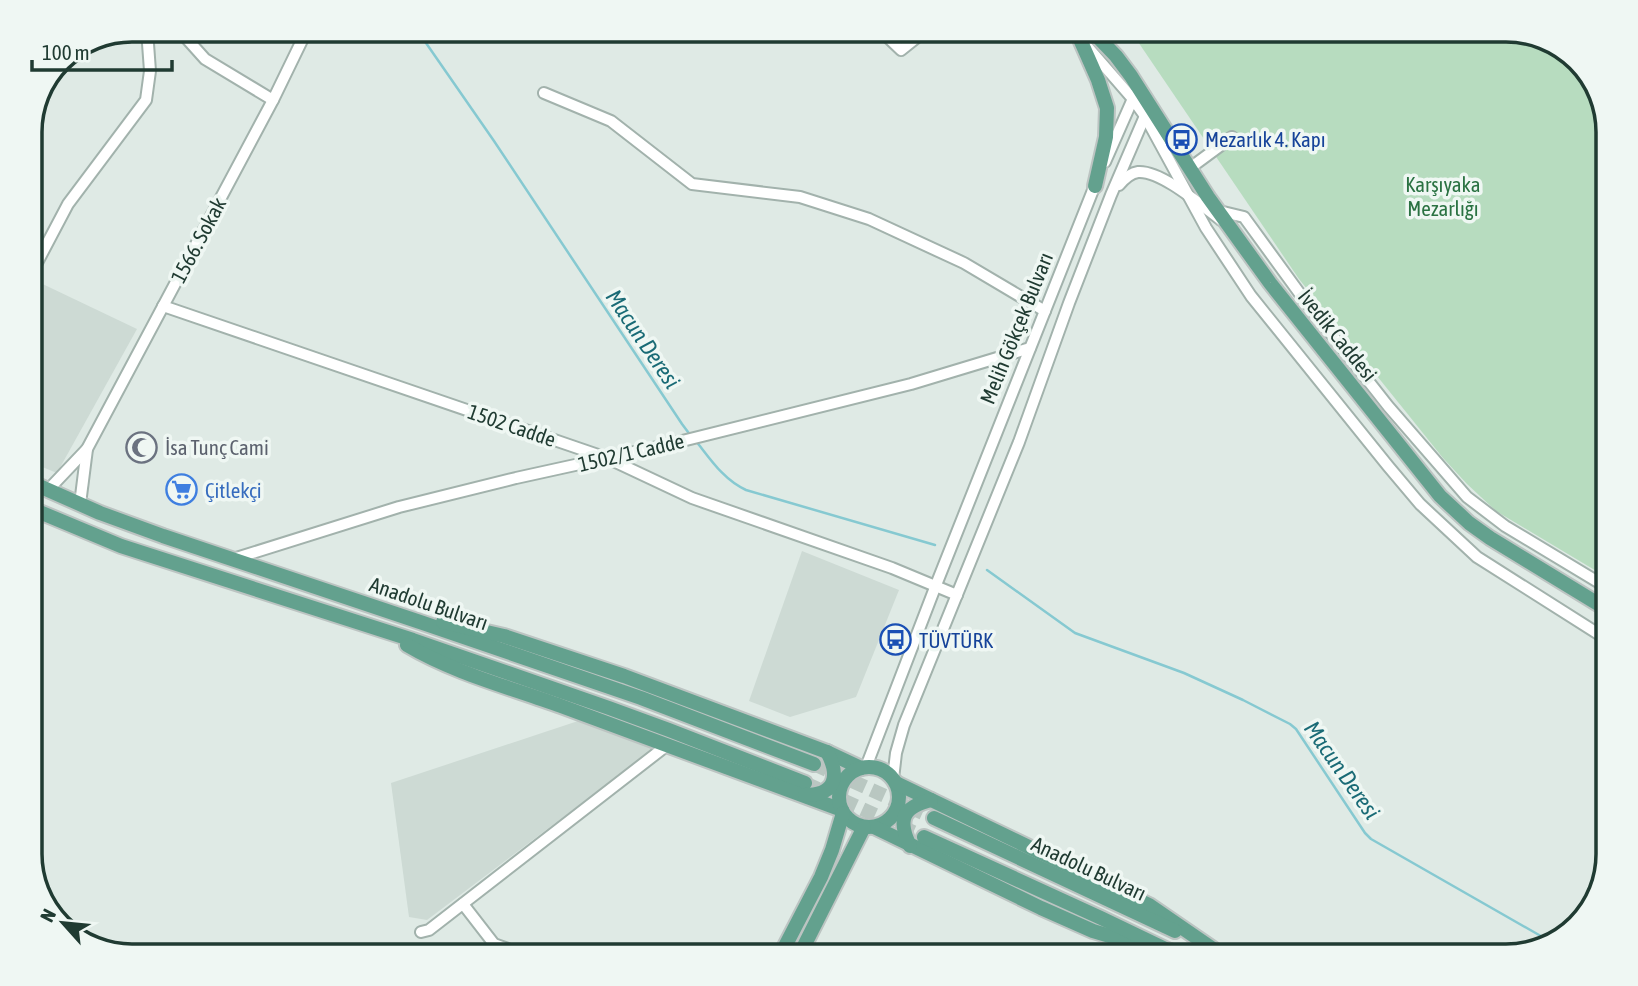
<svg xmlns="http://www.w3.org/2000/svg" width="1638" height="986" viewBox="0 0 1638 986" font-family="'Asap Condensed',sans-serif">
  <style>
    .built { fill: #cddad4 }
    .green { fill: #b7dcbf }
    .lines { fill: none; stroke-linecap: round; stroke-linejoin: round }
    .stream { stroke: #86c9d1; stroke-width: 2.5 }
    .major-tunnel { stroke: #b9c7c1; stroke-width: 14; stroke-dasharray: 14 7; stroke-linecap: butt }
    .minor-casing { stroke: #a2b2ac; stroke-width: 14 }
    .major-casing { stroke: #bcc4c2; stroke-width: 18 }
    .minor { stroke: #fff; stroke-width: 10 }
    .major { stroke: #63a18e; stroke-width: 14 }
    .labels { text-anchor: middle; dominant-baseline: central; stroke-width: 7; stroke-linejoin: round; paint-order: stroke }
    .transit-label { font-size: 21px; fill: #164399; stroke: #eff7f3; text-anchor: start }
    .park-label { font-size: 21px; fill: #2a7242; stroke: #eff7f3 }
    .street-label { font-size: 21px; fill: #203b32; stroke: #eff7f3 }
    .worship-label { font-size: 21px; fill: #5b616d; stroke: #eff7f3; text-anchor: start }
    .shop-label { font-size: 21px; fill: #366cbe; stroke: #eff7f3; text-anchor: start }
    .water-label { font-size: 23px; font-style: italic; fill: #1a6b76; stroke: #eff7f3 }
    .rim { fill: none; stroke: #203b32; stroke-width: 3.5 }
  </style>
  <rect width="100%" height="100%" fill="#dfeae5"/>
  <g class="built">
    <polygon points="30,278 137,329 57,473 30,462"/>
    <polygon points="802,551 899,590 856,697 790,717 749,701"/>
    <polygon points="581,720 656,747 427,920 409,917 391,783"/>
  </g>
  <polygon class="green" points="1130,30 1506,30 1557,44 1594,81 1608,126 1608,578 1496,511 1467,484 1443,458 1299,279"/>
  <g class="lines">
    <g class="stream">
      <polyline points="417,30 494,141 682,424 691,436"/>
      <path d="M696 441C711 460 724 480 746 490L935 545"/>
      <polyline points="987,570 1075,633 1184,673 1243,700 1290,724 1296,729 1365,833 1371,839 1553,943"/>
    </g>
    <g class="major-tunnel">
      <polyline points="814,764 934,818"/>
      <polyline points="805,783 924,837"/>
    </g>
    <defs>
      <g id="minor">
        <polyline points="179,30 205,59 273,100"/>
        <polyline points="880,30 901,50 926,30"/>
        <polyline points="1086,45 1132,98 1145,116 1206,228 1251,296 1388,466 1420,504 1477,557 1608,640"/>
        <polyline points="544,93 611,121 692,184 800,197 869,219 964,263 1045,311"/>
        <polyline points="1105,162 1135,94"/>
        <polyline points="1190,168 1232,137"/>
        <path d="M1119 185C1124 179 1130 173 1138 172 1161 170 1202 206 1221 220"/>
        <polyline points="1219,211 1244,217 1303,298 1388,406 1467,497 1505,526 1608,588"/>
        <polyline points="30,276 68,204 146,100 150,71 147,30"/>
        <polyline points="163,306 607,458 692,498 892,568 957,595"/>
        <polyline points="48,490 87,449 273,100 307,30"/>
        <polyline points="80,504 87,449"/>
        <polyline points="233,559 399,507 516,478 666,445 911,384 1030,348"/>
        <polyline points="866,767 936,585 1097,180"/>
        <polyline points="893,779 896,753 904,725 1019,442 1069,303 1111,195 1145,116 1149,114"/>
        <polyline points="463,904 494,944 527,956"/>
        <polyline points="421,932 429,930 666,746"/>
      </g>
      <g id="major">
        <polyline points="1072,30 1079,37 1098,80 1107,108 1106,137 1095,186"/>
        <polyline points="1091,30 1116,56 1131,76 1208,197 1270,283 1440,496 1469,523 1490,538 1608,610"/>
        <polyline points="30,482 100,513 163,536 423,623 641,698 814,764"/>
        <polyline points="30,508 121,546 413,640 609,708 669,730 805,783"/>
        <polyline points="443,622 504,636 624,676 827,752 861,768"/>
        <path d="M407 645C454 673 509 687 561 706 654 741 748 775 842 810"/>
        <circle cx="869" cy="797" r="30"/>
        <polyline points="896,783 1149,905 1213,949"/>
        <path d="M805 795C836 795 840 776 827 752"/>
        <polyline points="934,818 1175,931"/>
        <polyline points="874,827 1041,908 1093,931 1163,952 1170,951"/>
        <polyline points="924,837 1101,918 1180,956"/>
        <path d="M910 846C897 819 903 807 931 800"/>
        <polyline points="780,956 821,877 832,850 843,813"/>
        <polyline points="799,956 864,827"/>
      </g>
    </defs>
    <use href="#minor" class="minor-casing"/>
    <use href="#major" class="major-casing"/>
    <use href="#minor" class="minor"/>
    <use href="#major" class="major"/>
  </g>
  <defs>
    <symbol id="bus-ring" viewBox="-11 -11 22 22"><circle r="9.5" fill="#eff7f3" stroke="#1a4fb4" stroke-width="1.5"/><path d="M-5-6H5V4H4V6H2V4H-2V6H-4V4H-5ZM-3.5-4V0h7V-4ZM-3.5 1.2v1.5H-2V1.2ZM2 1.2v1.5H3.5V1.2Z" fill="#1a4fb4"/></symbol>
    <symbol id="mosque-ring" viewBox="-11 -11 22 22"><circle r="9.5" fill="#eff7f3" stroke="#6b7280" stroke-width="1.5"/><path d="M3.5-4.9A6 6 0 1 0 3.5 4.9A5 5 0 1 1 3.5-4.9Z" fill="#6b7280"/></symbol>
    <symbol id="supermarket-ring" viewBox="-11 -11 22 22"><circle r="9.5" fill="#eff7f3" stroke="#3f7fe0" stroke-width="1.5"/><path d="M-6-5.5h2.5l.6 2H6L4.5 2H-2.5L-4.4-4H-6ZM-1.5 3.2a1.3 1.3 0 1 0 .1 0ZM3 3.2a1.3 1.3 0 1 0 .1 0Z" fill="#3f7fe0"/></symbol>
  </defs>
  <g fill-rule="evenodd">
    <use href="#bus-ring" x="1164" y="122" width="35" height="35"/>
    <use href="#mosque-ring" x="124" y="430" width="35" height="35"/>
    <use href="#supermarket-ring" x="164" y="472" width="35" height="35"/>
    <use href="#bus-ring" x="878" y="622" width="35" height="35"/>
  </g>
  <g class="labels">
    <g class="transit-label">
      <text x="1205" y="139">Mezarlık 4. Kapı</text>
      <text x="919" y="640">TÜVTÜRK</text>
    </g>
    <g class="park-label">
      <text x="1443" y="184">Karşıyaka<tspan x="1443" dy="24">Mezarlığı</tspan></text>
    </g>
    <g class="street-label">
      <text transform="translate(198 240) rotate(-62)">1566. Sokak</text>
      <text transform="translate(1016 328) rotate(-68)">Melih Gökçek Bulvarı</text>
      <text transform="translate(1338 335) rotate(51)">İvedik Caddesi</text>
      <text transform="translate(512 425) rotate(19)">1502 Cadde</text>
      <text transform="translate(631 452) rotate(-13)">1502/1 Cadde</text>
      <text transform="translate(429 603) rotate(19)">Anadolu Bulvarı</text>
      <text transform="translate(1089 868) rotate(25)">Anadolu Bulvarı</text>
    </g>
    <g class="worship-label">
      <text x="165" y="447">İsa Tunç Cami</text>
    </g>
    <g class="shop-label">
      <text x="205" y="490">Çitlekçi</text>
    </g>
    <g class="water-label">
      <text transform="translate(643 339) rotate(56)">Macun Deresi</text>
      <text transform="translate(1342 770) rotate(55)">Macun Deresi</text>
    </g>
  </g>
  <path d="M0 0H1638V986H0ZM132 42H1506A90 90 0 0 1 1596 132V854A90 90 0 0 1 1506 944H132A90 90 0 0 1 42 854V132A90 90 0 0 1 132 42Z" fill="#eff7f3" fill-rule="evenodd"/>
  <path class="rim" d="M132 42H1506A90 90 0 0 1 1596 132V854A90 90 0 0 1 1506 944H132A90 90 0 0 1 42 854V132A90 90 0 0 1 132 42Z"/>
  <g transform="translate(63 923) rotate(297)" stroke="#eff7f3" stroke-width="5" paint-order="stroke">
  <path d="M0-5L12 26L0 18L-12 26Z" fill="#203b32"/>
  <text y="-10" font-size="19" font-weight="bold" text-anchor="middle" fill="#203b32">N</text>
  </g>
  <path d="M32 60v10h140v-10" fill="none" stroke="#203b32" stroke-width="3.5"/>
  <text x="42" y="60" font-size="21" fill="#203b32" stroke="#eff7f3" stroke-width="5" paint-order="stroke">100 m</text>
</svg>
